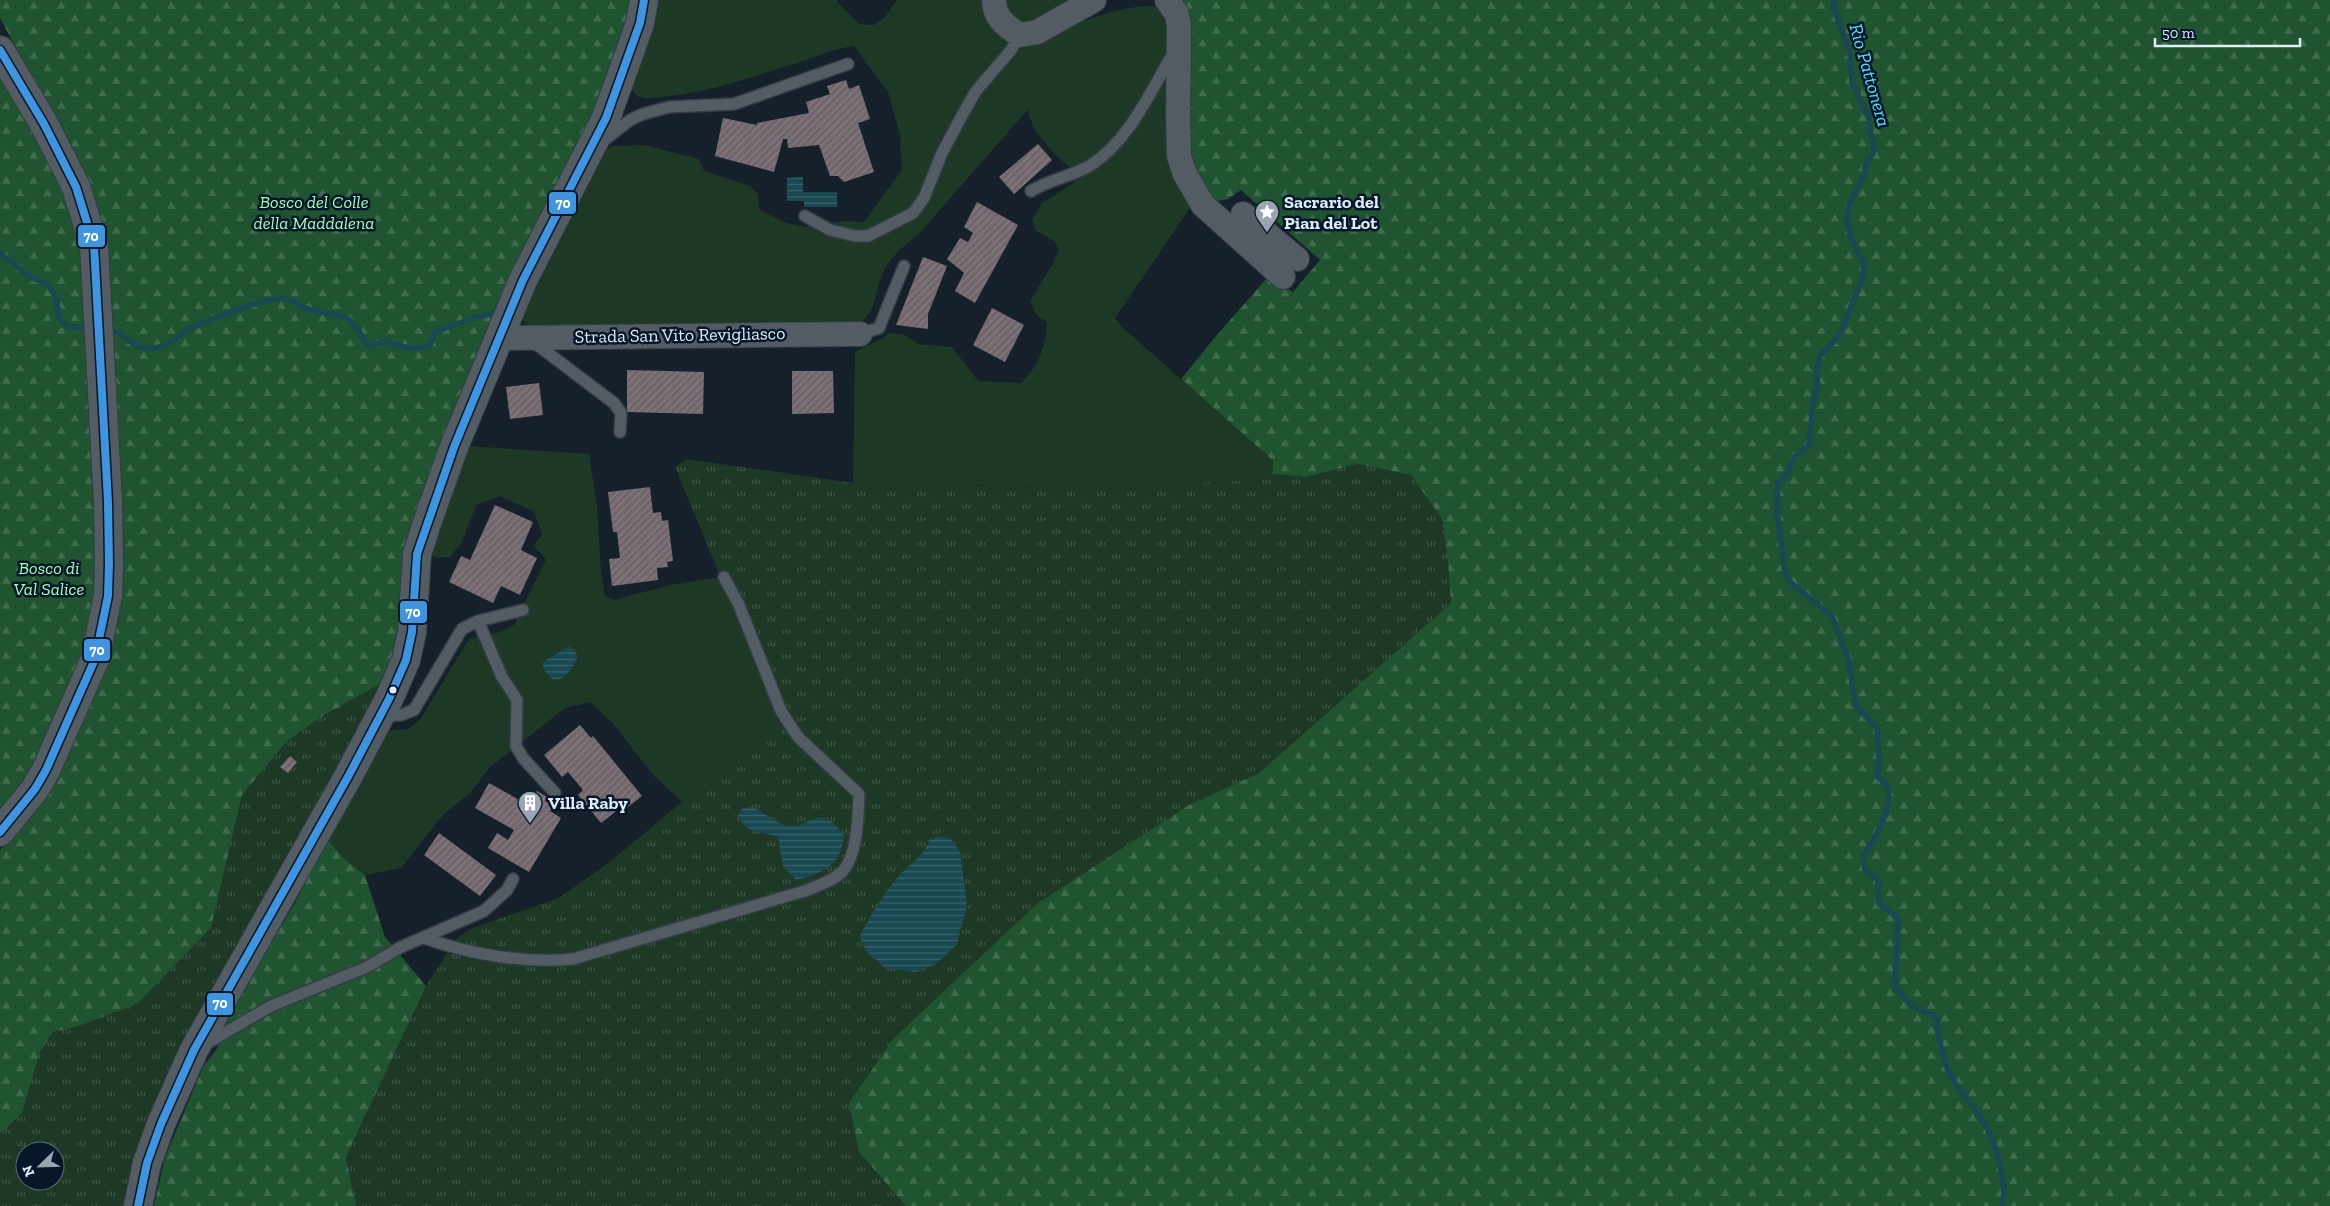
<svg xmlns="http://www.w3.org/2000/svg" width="2330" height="1206" viewBox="0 0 2330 1206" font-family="'Zilla Slab',serif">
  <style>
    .grass { fill: url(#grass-tufts); fill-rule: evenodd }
    .forest { fill: url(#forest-firs) }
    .green { fill: #1d3925 }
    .water { fill: url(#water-rules) }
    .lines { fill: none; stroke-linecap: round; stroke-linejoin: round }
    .stream { stroke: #194853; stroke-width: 5.5 }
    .building { fill: url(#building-hatch) }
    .lane-casing { stroke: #343c45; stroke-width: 14 }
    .street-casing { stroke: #343c45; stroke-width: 26 }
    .secondary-casing { stroke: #343c45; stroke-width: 30 }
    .lane { stroke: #535b63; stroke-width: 11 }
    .street { stroke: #535b63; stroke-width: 24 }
    .secondary { stroke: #535b63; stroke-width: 28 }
    .bus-1-casing { stroke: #051729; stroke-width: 11 }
    .bus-1 { stroke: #4094de; stroke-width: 8 }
    .bus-dot { fill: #e0ecf9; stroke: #051729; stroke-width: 2 }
    .labels { text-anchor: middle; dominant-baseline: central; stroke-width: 5; stroke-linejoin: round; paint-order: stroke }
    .park-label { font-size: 18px; font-style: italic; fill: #a8fab6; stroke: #051729 }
    .poi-label { font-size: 18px; font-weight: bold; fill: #e0ecf9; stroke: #051729; text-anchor: start }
    .street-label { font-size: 18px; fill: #e0ecf9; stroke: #051729 }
    .water-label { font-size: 19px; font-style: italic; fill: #53dcf9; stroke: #051729 }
    .line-badge { stroke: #051729; stroke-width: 2 }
    .badge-label { font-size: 14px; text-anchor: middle; font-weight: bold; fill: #fff }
  </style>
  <defs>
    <pattern id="grass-tufts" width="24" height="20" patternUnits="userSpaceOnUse" patternTransform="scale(1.25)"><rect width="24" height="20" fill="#1d3925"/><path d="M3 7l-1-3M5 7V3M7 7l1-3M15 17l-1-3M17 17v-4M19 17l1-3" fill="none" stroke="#3e5645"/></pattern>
    <pattern id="forest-firs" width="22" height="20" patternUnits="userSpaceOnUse" patternTransform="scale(1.25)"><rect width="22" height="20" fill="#20532f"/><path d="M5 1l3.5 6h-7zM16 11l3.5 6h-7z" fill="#406c4e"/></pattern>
    <pattern id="water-rules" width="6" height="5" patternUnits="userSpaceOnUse" patternTransform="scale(1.25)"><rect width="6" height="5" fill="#194853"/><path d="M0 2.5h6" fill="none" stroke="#3a636c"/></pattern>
    <pattern id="building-hatch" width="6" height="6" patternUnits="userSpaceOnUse" patternTransform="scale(1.25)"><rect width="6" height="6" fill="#71666b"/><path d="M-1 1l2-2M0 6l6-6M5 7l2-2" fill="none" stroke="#857c81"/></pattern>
  </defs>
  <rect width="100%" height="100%" fill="#16202b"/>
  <g class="grass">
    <polygon points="687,459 853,483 1098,488 1267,479 1272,474 1306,477 1357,464 1411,475 1442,519 1448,562 1451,603 1259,773 1189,805 859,1152 906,1206 356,1206 346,1157 426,986 458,937 473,928 559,898 611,861 778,722 773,703 675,467"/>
    <path d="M391 678 131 1206H0V1134L22 1113 40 1052 53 1032 79 1026 137 1004 211 928 242 795 286 742 324 715ZM25 1151H55V1181H25Z"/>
  </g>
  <g class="forest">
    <polygon points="0,0 632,0 615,69 522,264 391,678 324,715 286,742 242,795 211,928 137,1004 79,1026 53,1032 40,1052 22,1113 0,1134 0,850 48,795 104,669 119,619 121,549 105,245 35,83 0,18"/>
    <polygon points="1181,0 2330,0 2330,1206 906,1206 859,1152 849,1103 894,1038 1038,903 1189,805 1259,773 1451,603 1448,562 1442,519 1411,475 1357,464 1306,477 1272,474 1273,461 1181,379 1216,336 1268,277 1293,292 1320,260 1241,190 1228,199 1213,202 1189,156"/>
    <path d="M0 77C37 133 70 193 86 259L100 567 93 634 38 762 22 785 0 810Z"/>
    <polygon points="327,839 345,859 365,875 385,937 426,986 346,1157 356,1206 154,1206 165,1157 204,1065 217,1049 224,1021 296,901"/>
  </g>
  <g class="green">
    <path d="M653 0H836L859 24 874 25 886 16 897 0H985L995 29 1016 53 1023 47C1055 31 1127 0 1160 7 1165 11 1167 18 1169 24L1188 200 1190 208 1115 318 1122 327 1273 461 1272 474 1267 479 1098 488 853 483 855 353C865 343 879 344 889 333L905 335 918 344 952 347 978 381 1021 383C1039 366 1046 346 1047 322L1037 316 1030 301 1051 267 1059 250 1054 241 1035 230 1032 220 1042 203 1074 183 1071 168 1055 155 1036 132 1028 113 1029 108 918 235C905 245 893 254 885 269 873 291 879 312 855 327L530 328 523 321 519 311 596 156 612 146 644 145 699 159 704 171 750 186 758 194 759 209 786 223 806 227 845 221 864 222 902 170 900 135 888 92 854 46C837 48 821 55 803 61 760 74 716 91 670 96 658 98 648 100 636 96L630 84Z"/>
    <path d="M1003 0H1077C1060 10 1032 35 1012 18 1008 14 1006 5 1003 0Z"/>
    <polygon points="466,446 589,454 597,505 601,573 605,596 614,600 670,585 721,577 780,718 778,722 682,802 654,776 612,722 590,702 565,708 489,768 471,792 443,815 401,868 365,875 345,859 327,839 384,731 408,729 420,720 469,639 497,633 514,625 546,559 534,546 542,534 534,512 500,496 476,505 462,542 450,557 437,558 426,552"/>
  </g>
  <g class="water">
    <polygon points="803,177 803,192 837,192 837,207 804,207 804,201 787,201 787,178"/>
    <path d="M568 647 574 649 578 657C573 667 561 688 549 676 545 671 542 668 543 662Z"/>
    <path d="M750 806C761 810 777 824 785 825 810 831 820 798 844 836 841 866 823 873 796 880L783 866 778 837C762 831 745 834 738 815L742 809Z"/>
    <path d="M938 836 950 838 960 851 967 905 957 944 936 964 916 972 885 968 866 951 860 936C870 916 884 893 899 876 910 863 924 857 929 840Z"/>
  </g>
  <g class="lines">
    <g class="stream">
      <polyline points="0,253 30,277 47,284 56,297 59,318 66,326 92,329"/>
      <path d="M107 329C128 331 127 350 154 348 171 346 176 336 190 329 209 320 269 295 288 299 297 301 302 308 311 310 322 313 339 313 348 319 358 326 361 338 369 346L383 342 414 349 430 345 435 332 473 318 497 312"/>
      <polyline points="1812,407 1818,384 1816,376 1820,356 1839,336 1863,278 1864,264 1852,240 1848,226 1847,213 1851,200 1865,173 1865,166 1873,153 1874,144 1869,128 1870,116 1864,108 1852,82 1850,54 1833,5 1835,0"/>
      <path d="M1812 413 1809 445 1794 457 1787 474 1778 483 1777 509 1785 574 1791 583 1832 616 1848 658 1856 706 1877 728 1879 759 1877 776C1879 779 1883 781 1885 783 1898 800 1873 842 1863 856L1865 870 1878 880 1879 904 1895 915 1898 920 1895 988 1913 1006 1936 1017C1939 1037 1941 1055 1949 1073 1958 1091 1973 1104 1983 1121 1994 1139 2009 1185 2002 1206"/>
    </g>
  </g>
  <g class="building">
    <polygon points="846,80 849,89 859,85 870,119 858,123 874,172 844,182 838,176 830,176 819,145 788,148 787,139 783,139 774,172 715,156 723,118 757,125 757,123 809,113 806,102 830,94 827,86"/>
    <polygon points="1038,144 1052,160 1014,194 999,177"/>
    <polygon points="977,202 1018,225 975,303 955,291 964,273 947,259 960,238 968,242 973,233 964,227"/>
    <polygon points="923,257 947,266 928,314 928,329 896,325"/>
    <polygon points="992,308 1024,325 1005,362 973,345"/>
    <polygon points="627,370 704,372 703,414 627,412"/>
    <polygon points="792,371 833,371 834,413 792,414"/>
    <polygon points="539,383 543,415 510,419 506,387"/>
    <polygon points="650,487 653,513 661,512 662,521 668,520 673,561 667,562 668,567 657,568 658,580 612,586 609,559 620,558 617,532 613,532 608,492"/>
    <polygon points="495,505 533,522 521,550 537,558 520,595 501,586 493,603 449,582 461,556 470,560"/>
    <polygon points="580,725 591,738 593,736 642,796 623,811 620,808 601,823 578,795 583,790 568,772 562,777 544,755"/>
    <polygon points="290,756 297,762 288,773 280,767"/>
    <polygon points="489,783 528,805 537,791 556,802 550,811 561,818 529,872 488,848 497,833 508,840 514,830 475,808"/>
    <polygon points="439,833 496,875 480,896 424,855"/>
  </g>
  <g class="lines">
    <defs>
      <g id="lane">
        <polyline points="603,141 630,120 643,114 669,107 734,104 848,64"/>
        <path d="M1031 191C1050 179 1071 177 1091 165 1130 140 1151 90 1175 50"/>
        <polyline points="805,216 830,230 855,236 868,236 913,213 924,198 942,153 965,110 976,91 1011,50 1020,35"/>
        <polyline points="860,334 879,328 904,266"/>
        <polyline points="532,341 614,403 621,413 620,432"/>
        <polyline points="478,621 502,677 517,700 516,746 523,758 555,793"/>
        <polyline points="382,716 401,715 414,710 462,629 478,621 523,610"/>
        <path d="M424 938C469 954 526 964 573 959L808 890C819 885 835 880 843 871 858 853 858 816 859 794L798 737 781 711 739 605 724 577"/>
        <polyline points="204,1045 271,1006 367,967 401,947 484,911 507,890 513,879"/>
      </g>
      <g id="street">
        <path d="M994 0C994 17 1006 27 1020 35L1037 32 1094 0"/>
        <polyline points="1167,0 1177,14 1179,26 1178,118 1179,156 1185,174 1203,205 1283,277"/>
        <polyline points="1243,214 1297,259"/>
        <polyline points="499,338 860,334"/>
      </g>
      <g id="secondary">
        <polyline points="0,50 44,124 76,187 94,245 108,502 109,563 108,596 95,659 46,770 35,789 0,832"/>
        <polyline points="138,1206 147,1163 161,1124 194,1050 349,775 389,699 406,660 412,632 417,554 429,517 454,447 523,280 606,118 631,49 640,23 644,0"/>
      </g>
    </defs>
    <use href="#lane" class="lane-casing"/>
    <use href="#street" class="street-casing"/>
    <use href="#secondary" class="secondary-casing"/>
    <use href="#lane" class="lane"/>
    <use href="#street" class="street"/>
    <use href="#secondary" class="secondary"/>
    <defs>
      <g id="bus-1">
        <polyline points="0,50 44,124 76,187 94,245 108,502 109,563 108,596 95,659 46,770 35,789 0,832"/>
        <polyline points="138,1206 147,1163 161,1124 194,1050 349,775 389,699 406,660 412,632 417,554 454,447 523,280 606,118 640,23 644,0"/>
      </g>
    </defs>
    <use href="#bus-1" class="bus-1-casing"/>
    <use href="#bus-1" class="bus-1"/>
  </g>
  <defs>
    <symbol id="sight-pin" viewBox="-11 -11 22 30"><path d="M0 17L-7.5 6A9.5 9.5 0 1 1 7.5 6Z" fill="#99a5b1" stroke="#051729"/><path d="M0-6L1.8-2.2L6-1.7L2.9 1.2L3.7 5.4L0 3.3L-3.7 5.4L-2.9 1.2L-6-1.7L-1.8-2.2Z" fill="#fff"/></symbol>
    <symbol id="building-pin" viewBox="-11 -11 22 30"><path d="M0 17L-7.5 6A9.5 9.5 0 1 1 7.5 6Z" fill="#99a5b1" stroke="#051729"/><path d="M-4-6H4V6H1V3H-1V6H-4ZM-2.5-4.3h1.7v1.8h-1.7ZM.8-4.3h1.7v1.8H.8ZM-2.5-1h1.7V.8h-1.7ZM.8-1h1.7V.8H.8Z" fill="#fff"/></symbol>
  </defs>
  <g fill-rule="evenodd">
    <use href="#sight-pin" x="1253" y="198" width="28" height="38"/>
    <use href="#building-pin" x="516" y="789" width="28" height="38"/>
  </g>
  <circle class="bus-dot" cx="393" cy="690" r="4.5"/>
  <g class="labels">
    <g class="park-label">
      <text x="314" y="202">Bosco del Colle<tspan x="314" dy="21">della Maddalena</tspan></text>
      <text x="49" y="568">Bosco di<tspan x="49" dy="21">Val Salice</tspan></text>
    </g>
    <g class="poi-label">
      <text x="1284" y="202">Sacrario del<tspan x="1284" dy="21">Pian del Lot</tspan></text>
      <text x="548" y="803">Villa Raby</text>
    </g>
    <g class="street-label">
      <text transform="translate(680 335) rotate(-1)">Strada San Vito Revigliasco</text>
    </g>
    <g class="water-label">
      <text transform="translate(1870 75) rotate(74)">Rio Pattonera</text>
    </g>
  </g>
  <g class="line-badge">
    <rect x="548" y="191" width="29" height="24" rx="5" fill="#4094de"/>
    <rect x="77" y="224" width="29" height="24" rx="5" fill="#4094de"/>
    <rect x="399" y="600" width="29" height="24" rx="5" fill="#4094de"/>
    <rect x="83" y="638" width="28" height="24" rx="5" fill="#4094de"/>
    <rect x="206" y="992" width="28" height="24" rx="5" fill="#4094de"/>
  </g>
  <g class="badge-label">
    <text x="563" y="208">70</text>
    <text x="91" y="241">70</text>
    <text x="413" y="617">70</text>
    <text x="97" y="655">70</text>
    <text x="220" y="1008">70</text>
  </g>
  <g transform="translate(40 1166) rotate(247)"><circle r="24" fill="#051729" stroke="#5d6c7c"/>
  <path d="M0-4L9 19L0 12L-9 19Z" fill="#99a5b1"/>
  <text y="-8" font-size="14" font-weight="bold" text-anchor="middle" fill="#e0ecf9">N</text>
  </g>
  <path d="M2155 38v8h145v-8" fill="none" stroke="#e0ecf9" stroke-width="2.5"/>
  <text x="2162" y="38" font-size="15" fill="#e0ecf9" stroke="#051729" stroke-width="4" paint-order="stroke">50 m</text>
</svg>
